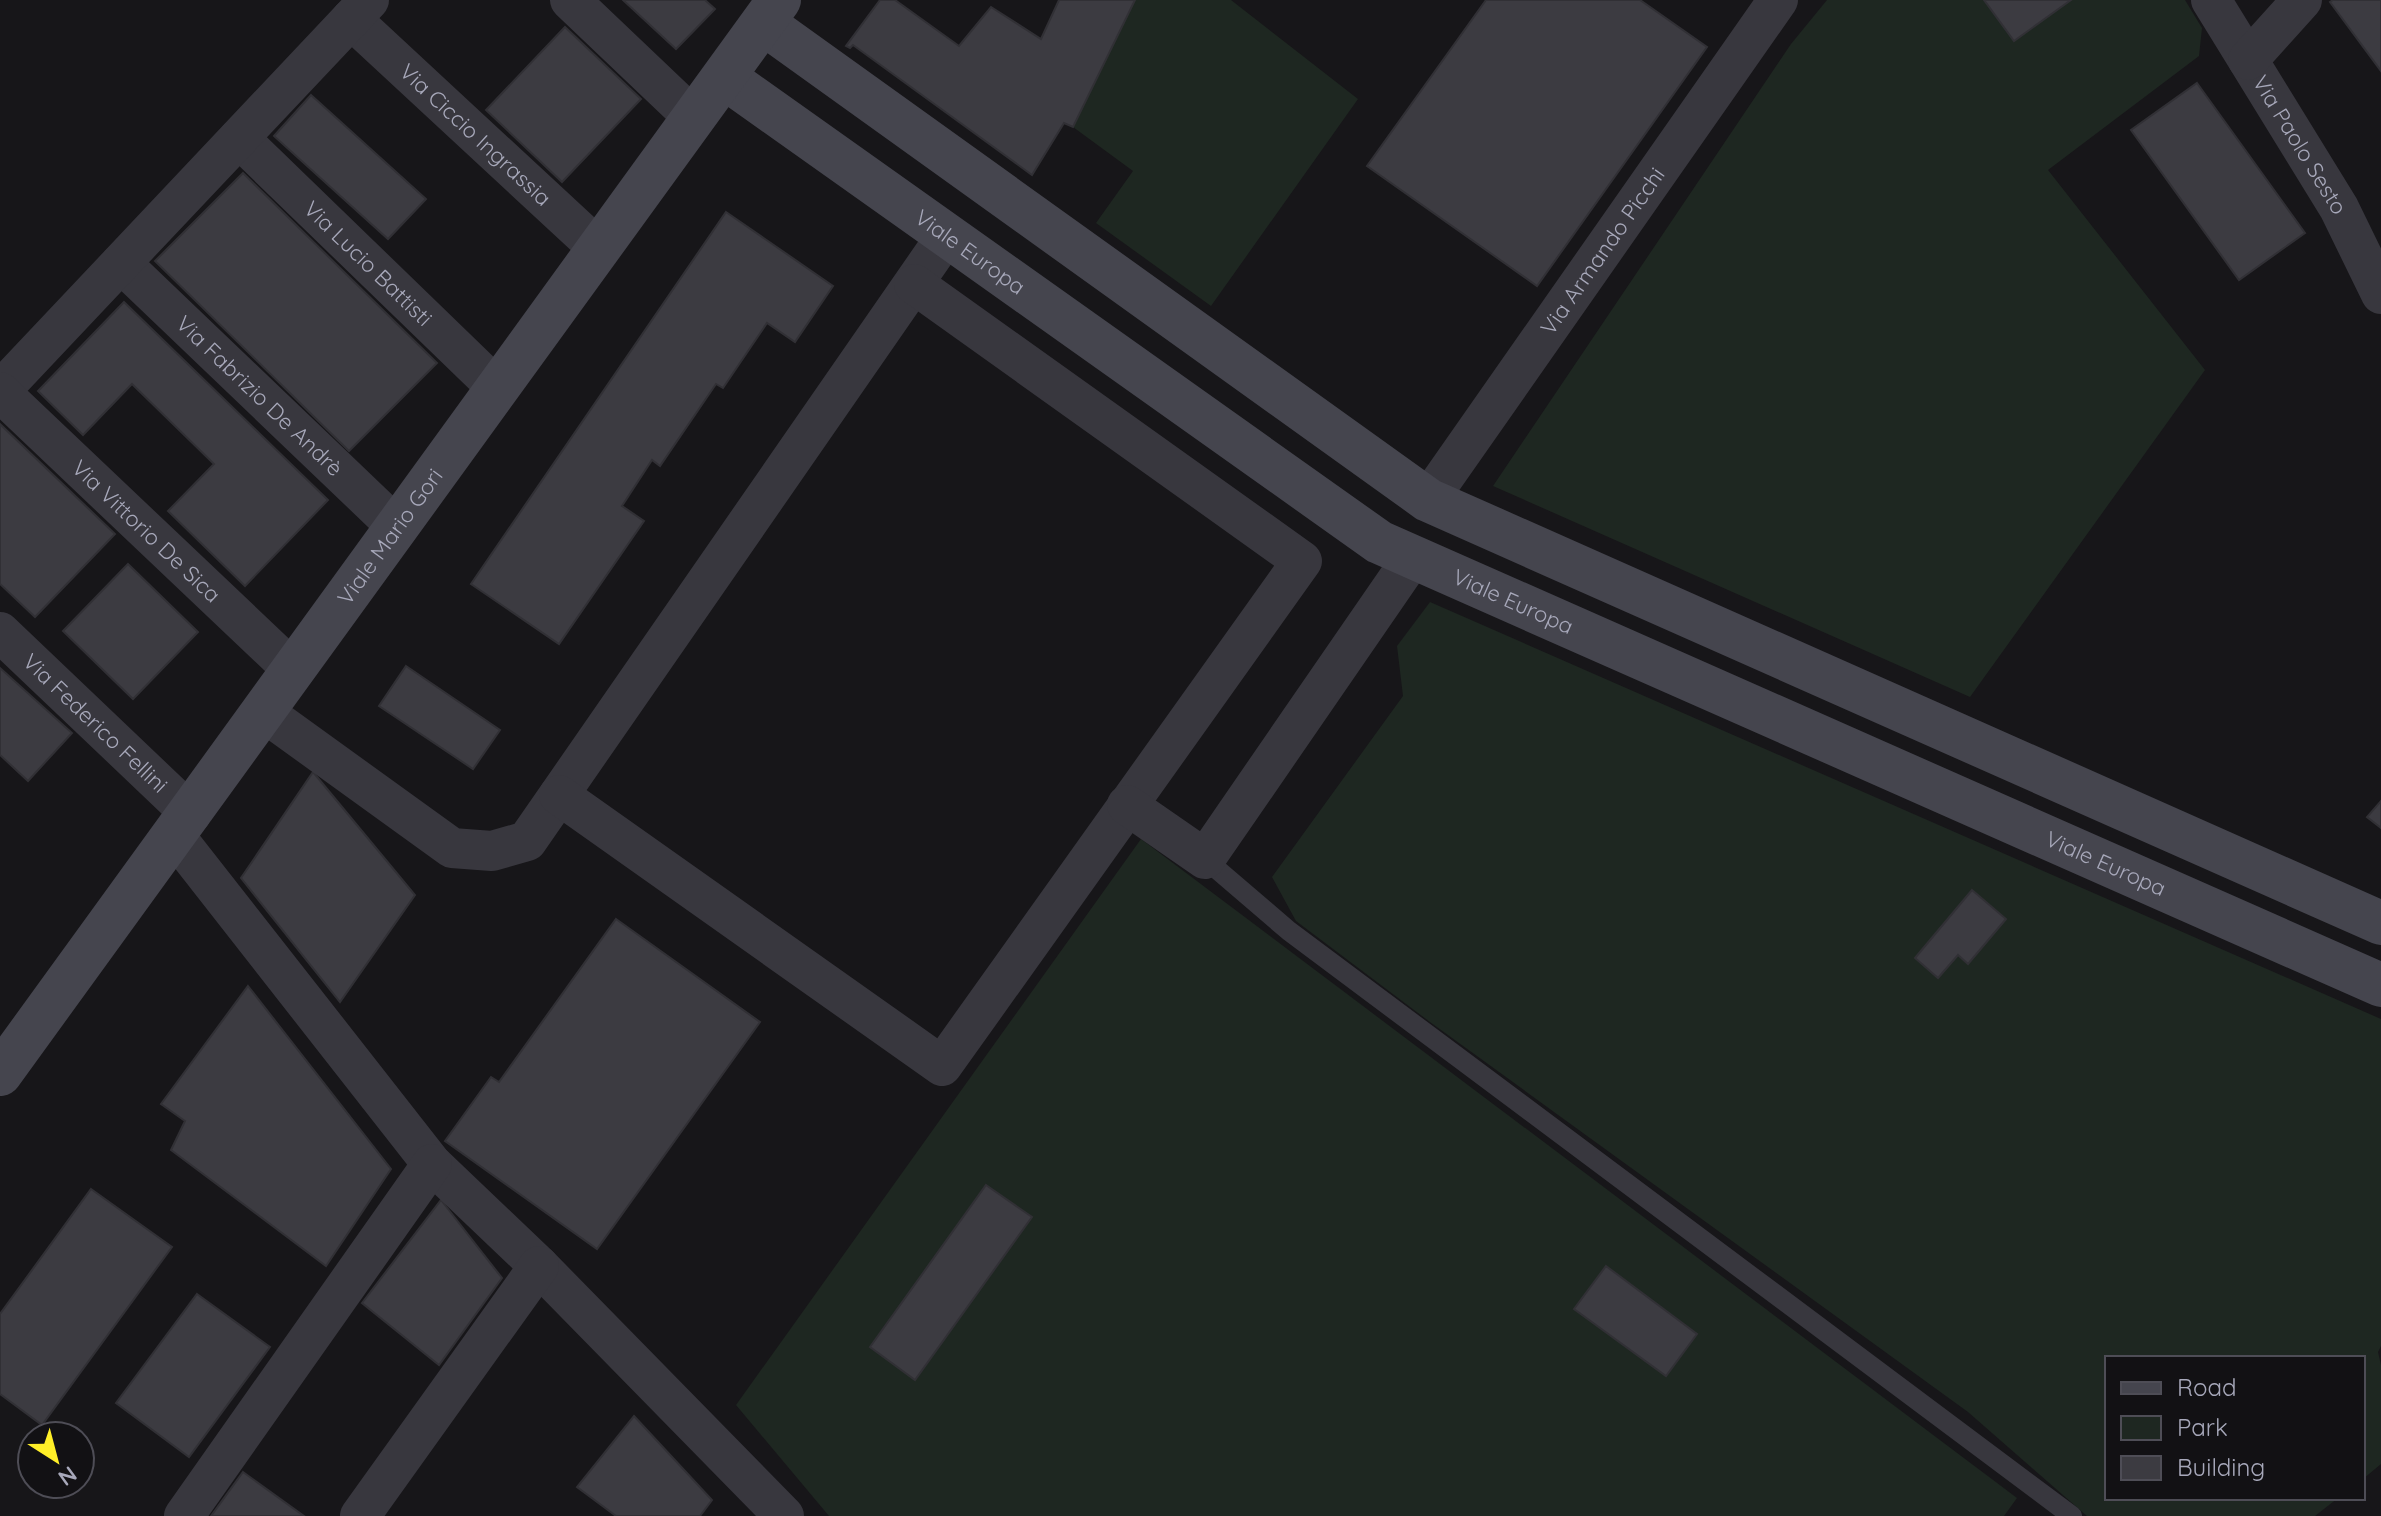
<svg xmlns="http://www.w3.org/2000/svg" width="2381" height="1516" viewBox="0 0 2381 1516" font-family="Quicksand,sans-serif">
  <style>
    .green { fill: #1e2721 }
    .building { fill: #3c3b41; stroke: #313035; stroke-width: 2 }
    .lines { fill: none; stroke-linecap: round; stroke-linejoin: round }
    .lane { stroke: #38373e; stroke-width: 20 }
    .street { stroke: #38373e; stroke-width: 40 }
    .secondary { stroke: #45454e; stroke-width: 44 }
    .labels { text-anchor: middle; dominant-baseline: central; stroke-width: 7; stroke-linejoin: round; paint-order: stroke }
    .street-label { font-size: 22px; fill: #a7a8ba; stroke: #121114 }
  </style>
  <rect width="100%" height="100%" fill="#171619"/>
  <g class="green">
    <polygon points="1135,0 1231,0 1358,99 1211,306 1096,223 1133,171 1073,127"/>
    <polygon points="1827,0 2185,0 2202,28 2199,56 2048,170 2205,370 1970,697 1493,486 1791,44"/>
    <polygon points="1430,602 2381,1019 2381,1346 2378,1352 2381,1365 2381,1464 2363,1479 2363,1358 2107,1358 2107,1498 2338,1498 2315,1516 2087,1516 1968,1412 1430,1022 1296,921 1272,877 1403,696 1397,646"/>
    <polygon points="1141,839 2017,1498 2004,1516 829,1516 736,1405"/>
  </g>
  <g class="building">
    <polygon points="623,0 705,0 715,9 676,49"/>
    <polygon points="880,0 895,0 959,46 991,7 1041,39 1059,0 1135,0 1073,127 1064,123 1032,175 853,45 850,48 846,46"/>
    <polygon points="1486,0 1640,0 1707,47 1537,286 1367,166"/>
    <polygon points="1984,0 2071,0 2014,41"/>
    <polygon points="2333,0 2381,0 2381,71 2330,2"/>
    <polygon points="565,27 641,99 562,182 486,110"/>
    <polygon points="2197,83 2305,233 2239,280 2131,130"/>
    <polygon points="311,95 426,199 388,239 274,136"/>
    <polygon points="243,173 437,363 349,451 155,261"/>
    <polygon points="726,212 833,286 795,342 767,323 723,388 716,384 660,466 652,460 622,506 644,521 559,644 471,584"/>
    <polygon points="124,302 328,500 245,586 168,511 214,464 132,384 83,435 38,391"/>
    <polygon points="0,424 115,534 35,617 0,584"/>
    <polygon points="128,564 198,632 133,699 63,631"/>
    <polygon points="406,666 500,730 473,769 379,706"/>
    <polygon points="0,668 72,733 28,781 0,755"/>
    <polygon points="313,772 415,895 340,1002 241,878"/>
    <polygon points="2381,801 2381,828 2367,817"/>
    <polygon points="1972,890 2006,919 1968,964 1958,955 1938,978 1915,958"/>
    <polygon points="616,919 760,1022 597,1249 445,1141 491,1077 499,1082"/>
    <polygon points="248,986 391,1169 326,1266 171,1150 185,1121 161,1104"/>
    <polygon points="986,1185 1032,1217 915,1380 870,1347"/>
    <polygon points="91,1189 172,1247 42,1425 0,1394 0,1314"/>
    <polygon points="441,1200 502,1278 439,1365 362,1303"/>
    <polygon points="1606,1266 1697,1334 1666,1376 1574,1309"/>
    <polygon points="197,1294 270,1347 189,1457 116,1403"/>
    <polygon points="634,1416 712,1500 700,1516 616,1516 577,1487"/>
    <polygon points="243,1472 304,1516 211,1516"/>
  </g>
  <g class="lines">
    <polyline class="lane" points="1205,859 1289,931 2072,1516"/>
    <g class="street">
      <polyline points="570,0 694,118"/>
      <path id="s1" d="M2211 0 2339 208 2381 294"/>
      <path id="s2" d="M351 19 599 249"/>
      <polyline points="2248,60 2302,0"/>
      <path id="s3" d="M239 138 498 389"/>
      <path id="s4" d="M121 263 398 528"/>
      <polyline points="0,391 369,0"/>
      <path id="s5" d="M0 392 294 671"/>
      <path id="s6" d="M1428 500 1778 0"/>
      <path id="s7" d="M0 632 191 814"/>
      <polyline points="265,713 452,848 492,851 527,841 947,235"/>
      <polyline points="559,795 942,1066 1302,561 914,284"/>
      <polyline points="1127,805 1205,859 1413,557"/>
      <polyline points="175,836 432,1164 539,1266 784,1516"/>
      <polyline points="184,1516 432,1164"/>
      <polyline points="360,1516 539,1266"/>
    </g>
    <g class="secondary">
      <polyline points="763,23 1428,500 2381,923"/>
      <path id="s8" d="M724 77 1379 542 2381 985"/>
      <path id="s9" d="M0 1074 779 0"/>
    </g>
  </g>
  <g class="labels">
    <g class="street-label">
      <text stroke="none"><textPath href="#s2" startOffset="170">Via Ciccio Ingrassia</textPath></text>
      <text stroke="none"><textPath href="#s1" startOffset="170">Via Paolo Sesto</textPath></text>
      <text stroke="none"><textPath href="#s6" startOffset="304">Via Armando Picchi</textPath></text>
      <text stroke="none"><textPath href="#s8" startOffset="302">Viale Europa</textPath></text>
      <text stroke="none"><textPath href="#s3" startOffset="180">Via Lucio Battisti</textPath></text>
      <text stroke="none"><textPath href="#s4" startOffset="192">Via Fabrizio De Andrè</textPath></text>
      <text stroke="none"><textPath href="#s5" startOffset="202">Via Vittorio De Sica</textPath></text>
      <text stroke="none"><textPath href="#s9" startOffset="664">Viale Mario Gori</textPath></text>
      <text stroke="none"><textPath href="#s8" startOffset="950">Viale Europa</textPath></text>
      <text stroke="none"><textPath href="#s7" startOffset="132">Via Federico Fellini</textPath></text>
      <text stroke="none"><textPath href="#s8" startOffset="1598">Viale Europa</textPath></text>
    </g>
  </g>
  <rect x="2105" y="1356" width="260" height="144" fill="#121114" stroke="#4e4d56" stroke-width="2"/>
  <rect x="2121" y="1382" width="40" height="12" fill="#45454e" stroke="#4e4d56" stroke-width="2"/>
  <text x="2177" y="1396" font-size="24" fill="#a7a8ba">Road</text>
  <rect x="2121" y="1416" width="40" height="24" fill="#1e2721" stroke="#4e4d56" stroke-width="2"/>
  <text x="2177" y="1436" font-size="24" fill="#a7a8ba">Park</text>
  <rect x="2121" y="1456" width="40" height="24" fill="#3c3b41" stroke="#4e4d56" stroke-width="2"/>
  <text x="2177" y="1476" font-size="24" fill="#a7a8ba">Building</text>
  <g transform="translate(56 1460) rotate(144)"><circle r="38" fill="#121114" stroke="#4e4d56" stroke-width="2"/>
  <path d="M0-6L14 30L0 20L-14 30Z" fill="#ffef28"/>
  <text y="-12" font-size="22" font-weight="bold" text-anchor="middle" fill="#a7a8ba">N</text>
  </g>
</svg>
